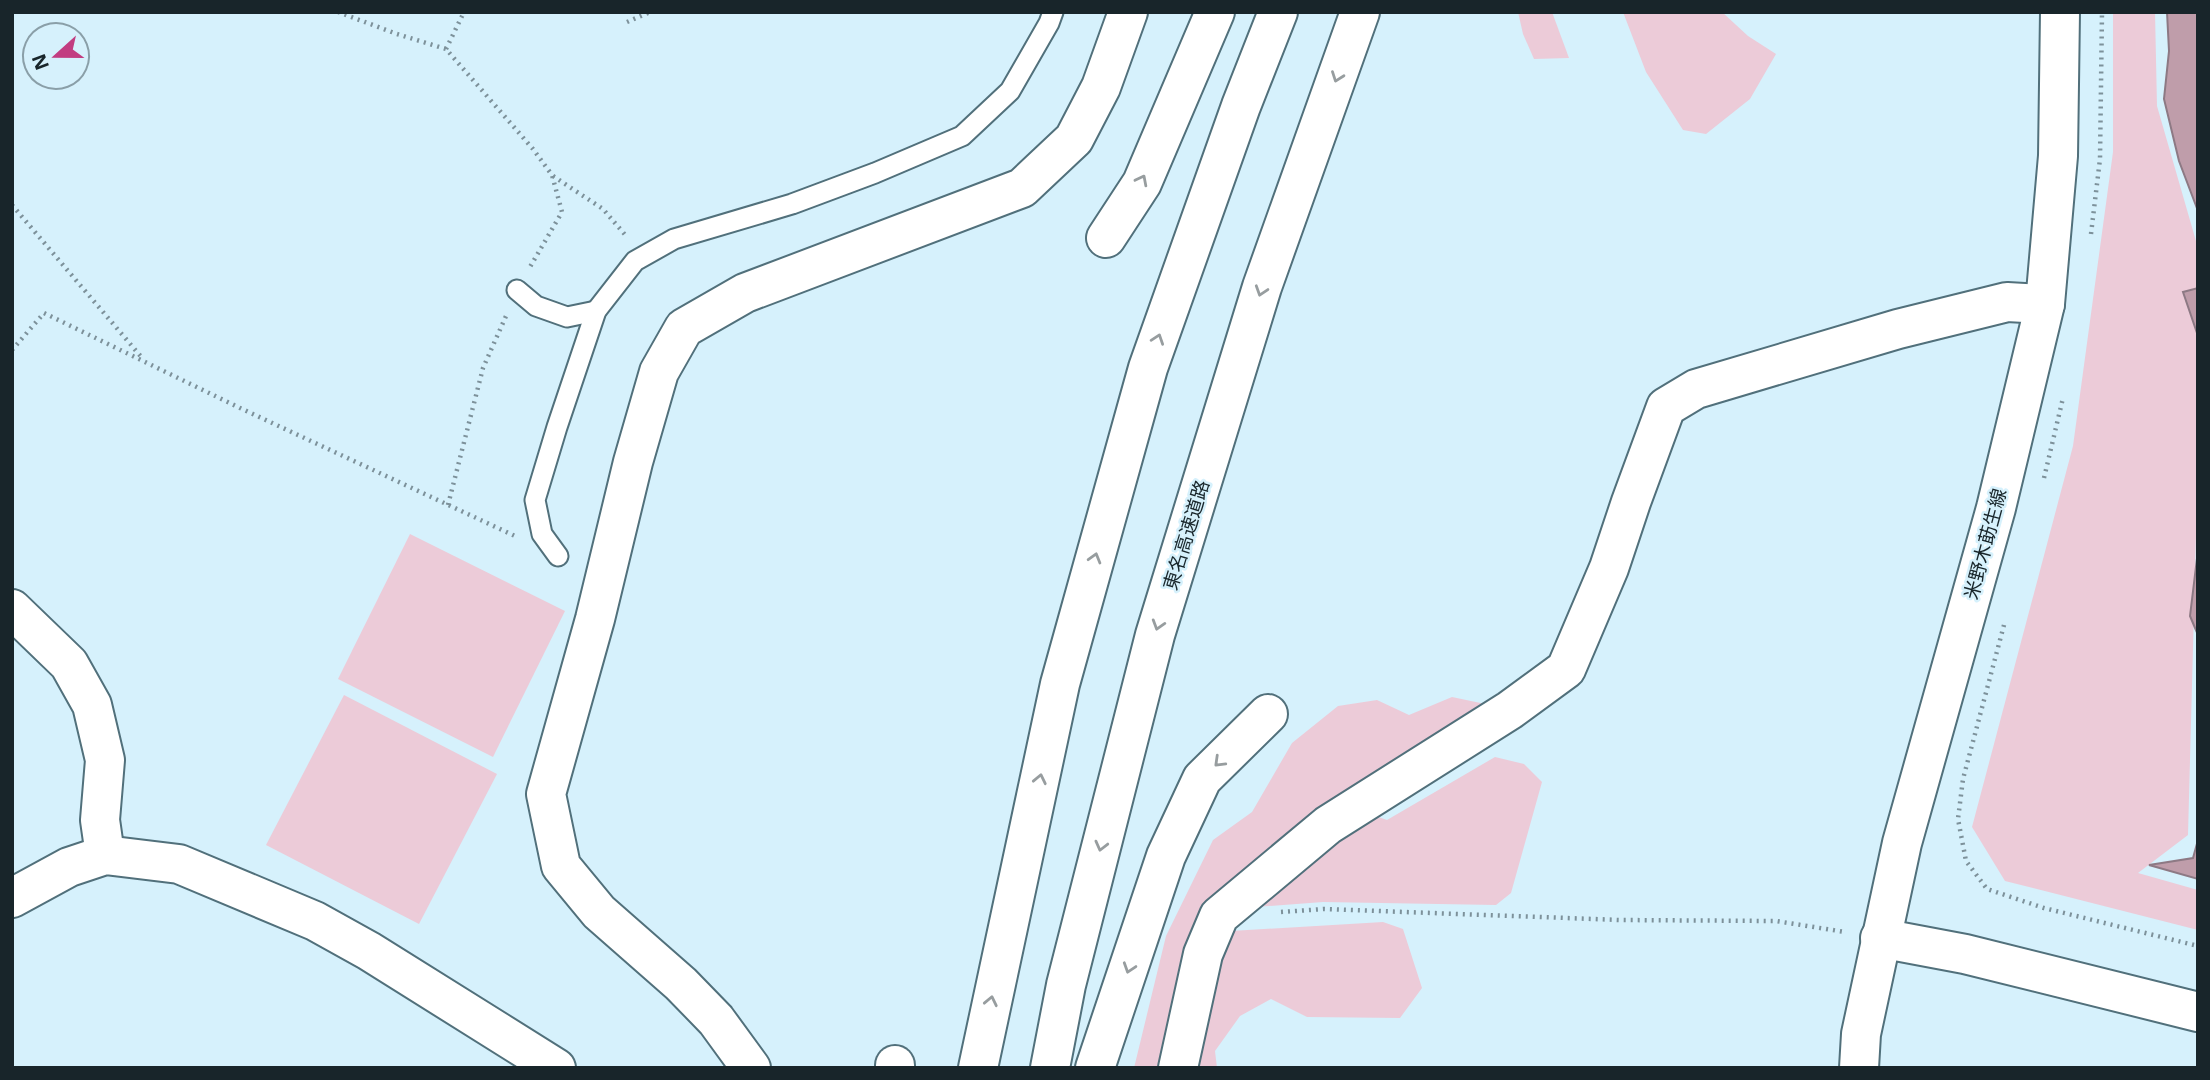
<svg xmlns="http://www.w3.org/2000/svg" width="2210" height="1080" viewBox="0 0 2210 1080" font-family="'Noto Sans','Noto Sans JP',sans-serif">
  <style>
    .green { fill: #eccbd8 }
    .water { fill: #bf9daa; stroke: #8d7984; stroke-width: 2 }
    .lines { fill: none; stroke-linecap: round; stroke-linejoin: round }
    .lane-casing { stroke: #51707b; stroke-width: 23 }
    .street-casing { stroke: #51707b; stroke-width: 42 }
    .secondary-casing { stroke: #51707b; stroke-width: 42 }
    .highway-casing { stroke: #51707b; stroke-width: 42 }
    .path { stroke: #7d919a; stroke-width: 4.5; stroke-dasharray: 2 5; stroke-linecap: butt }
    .lane { stroke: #fff; stroke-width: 19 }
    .street { stroke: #fff; stroke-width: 38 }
    .secondary { stroke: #fff; stroke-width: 38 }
    .highway { stroke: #fff; stroke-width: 38 }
    .oneway { stroke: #979d9f }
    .labels { text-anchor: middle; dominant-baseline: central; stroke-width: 5; stroke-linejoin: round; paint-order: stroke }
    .street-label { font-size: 19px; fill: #18252a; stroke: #d6f1fc }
  </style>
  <rect width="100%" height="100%" fill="#d6f1fc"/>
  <g class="green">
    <polygon points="1518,12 1552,12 1569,58 1534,59 1523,34"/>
    <polygon points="1623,12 1722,12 1748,36 1776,54 1750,99 1706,134 1683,130 1646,72"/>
    <polygon points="2113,12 2155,12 2157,106 2198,248 2198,461 2188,835 2138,873 2198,890 2198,930 2005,881 1972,827 2073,446 2113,152"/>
    <polygon points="410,534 565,611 493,757 338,679"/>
    <polygon points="344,695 497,774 419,924 266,845"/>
    <polygon points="1452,697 1490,705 1266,857 1166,1068 1134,1068 1166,936 1213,840 1252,812 1292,743 1338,706 1377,700 1409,715"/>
    <polygon points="1495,757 1524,764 1542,782 1511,893 1496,905 1323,902 1242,908 1370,814 1387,820"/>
    <polygon points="1383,922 1403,929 1422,988 1400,1018 1307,1017 1271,999 1240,1016 1215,1051 1217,1068 1189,1068 1198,1013 1231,931"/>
  </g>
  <g class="water">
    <polygon points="2167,12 2198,12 2198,211 2179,161 2164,99 2169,51"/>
    <polygon points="2198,288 2198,336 2183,292"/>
    <polygon points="2198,550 2198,635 2190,616"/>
    <polygon points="2198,840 2198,879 2149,865 2193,858"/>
  </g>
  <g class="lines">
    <defs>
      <g id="lane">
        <polyline points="517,290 536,306 567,317 596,311"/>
        <polyline points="558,556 542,534 535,500 557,427 596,311 635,261 674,239 792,204 875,173 962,136 1010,91 1049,23 1053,12"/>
      </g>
      <g id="street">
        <polyline points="1880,938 1965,954 2198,1012"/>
        <polyline points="751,1068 716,1020 681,984 599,912 561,866 546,794 595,619 633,462 659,372 684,328 745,293 1022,188 1074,139 1101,87 1128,12"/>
        <polyline points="1178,1068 1203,954 1219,916 1328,825 1510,710 1566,669 1609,568 1631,502 1666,407 1696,389 1898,329 2007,302 2045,304"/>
      </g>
      <g id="secondary">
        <polyline points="12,609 69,664 92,705 105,760 100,820 105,855"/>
        <polyline points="12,898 69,867 105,855 179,864 315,921 369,951 556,1068"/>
        <polyline points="1859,1068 1861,1034 1902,843 1996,508 2045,304 2058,156 2060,12"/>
      </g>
      <g id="highway">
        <polyline points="1106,238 1142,183 1215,12"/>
        <polyline points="895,1068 895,1065"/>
        <polyline points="978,1068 1060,684 1148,368 1241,106 1278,12"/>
        <polyline points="1050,1068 1066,985 1155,635 1262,287 1360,12"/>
        <polyline points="1095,1068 1166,856 1202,779 1268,714"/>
      </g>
    </defs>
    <use href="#lane" class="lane-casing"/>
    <use href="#street" class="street-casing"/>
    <use href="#secondary" class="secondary-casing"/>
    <use href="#highway" class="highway-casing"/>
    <g class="path">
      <polyline points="338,12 397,34 446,49 533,149 552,175 562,212 530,267"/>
      <polyline points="627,22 650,12"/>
      <polyline points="446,49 464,12"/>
      <polyline points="553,176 603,209 627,237"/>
      <polyline points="12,205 143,359"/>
      <polyline points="2091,234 2100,159 2102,12"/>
      <polyline points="12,350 44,313 240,408 515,536"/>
      <polyline points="2044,478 2063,398"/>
      <polyline points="448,505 483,368 506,316"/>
      <polyline points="2004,625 1963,779 1958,819 1966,861 1987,889 2044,908 2198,946"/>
      <polyline points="1281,912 1324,909 1620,920 1776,921 1845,932"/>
    </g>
    <use href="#lane" class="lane"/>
    <use href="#street" class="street"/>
    <use href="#secondary" class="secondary"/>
    <use href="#highway" class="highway"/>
  </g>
  <defs><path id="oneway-chevron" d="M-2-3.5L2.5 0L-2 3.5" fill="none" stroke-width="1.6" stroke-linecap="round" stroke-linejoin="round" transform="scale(1.75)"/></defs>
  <g class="oneway">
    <use href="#oneway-chevron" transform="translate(1337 77) rotate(110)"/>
    <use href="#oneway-chevron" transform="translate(1142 180) rotate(-63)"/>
    <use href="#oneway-chevron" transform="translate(1261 291) rotate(108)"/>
    <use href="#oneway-chevron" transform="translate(1158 339) rotate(-71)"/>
    <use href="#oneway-chevron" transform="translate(1095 558) rotate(-74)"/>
    <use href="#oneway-chevron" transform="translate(1158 625) rotate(107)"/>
    <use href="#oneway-chevron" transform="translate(1219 762) rotate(136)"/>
    <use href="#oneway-chevron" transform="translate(1040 779) rotate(-78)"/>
    <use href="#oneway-chevron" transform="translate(1101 846) rotate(104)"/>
    <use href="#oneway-chevron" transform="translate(1129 968) rotate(108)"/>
    <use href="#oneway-chevron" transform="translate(991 1001) rotate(-78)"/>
  </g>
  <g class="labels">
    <g class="street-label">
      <text transform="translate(1186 535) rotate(-73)">東名高速道路</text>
      <text transform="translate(1985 544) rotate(-75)">米野木莇生線</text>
    </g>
  </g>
  <rect width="2210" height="1080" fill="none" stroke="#18252a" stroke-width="28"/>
  <g transform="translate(56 56) rotate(249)"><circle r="33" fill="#d6f1fc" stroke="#8a9fa8" stroke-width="2"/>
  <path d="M0-5L12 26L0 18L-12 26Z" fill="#c23d81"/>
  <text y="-10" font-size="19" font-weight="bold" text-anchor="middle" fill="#18252a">N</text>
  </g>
</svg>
